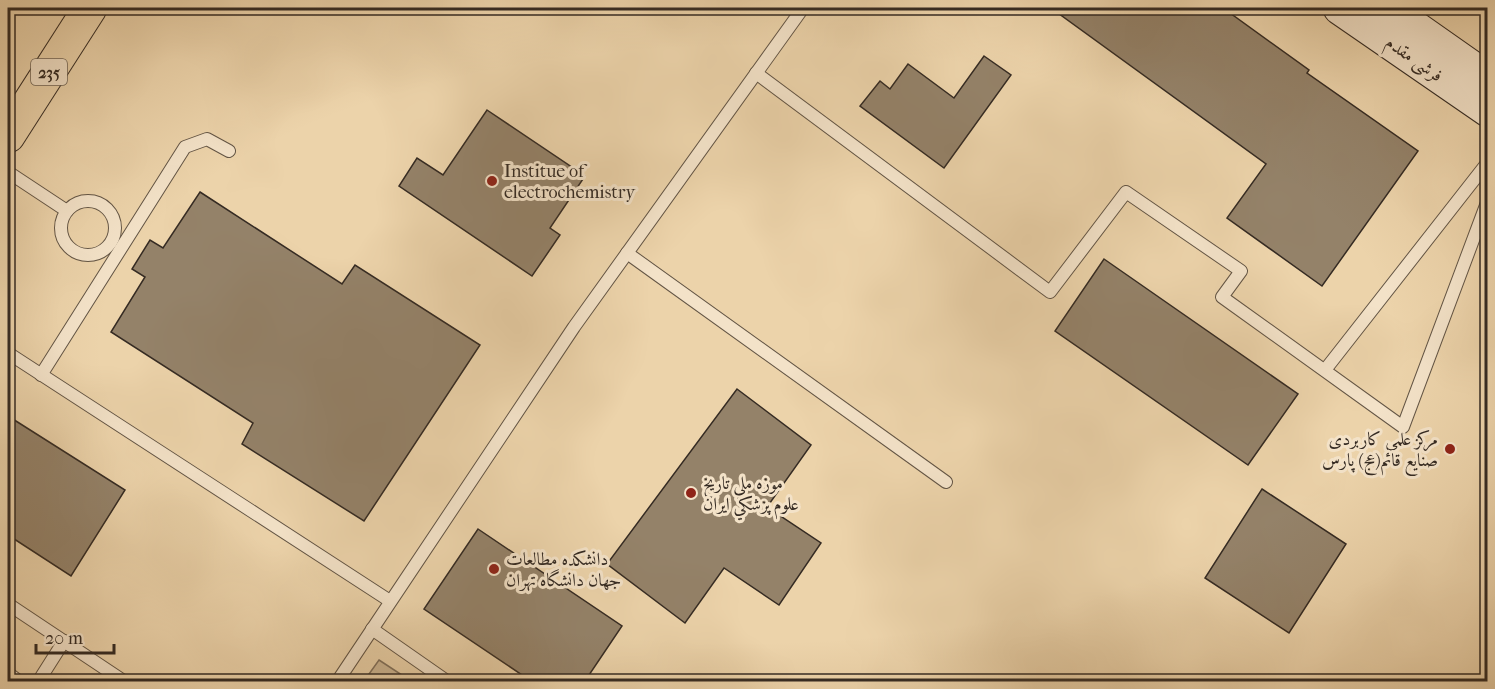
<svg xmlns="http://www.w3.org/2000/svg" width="1495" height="689" viewBox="0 0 1495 689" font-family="'IM FELL French Canon',Amiri,serif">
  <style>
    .green { fill: #cdb693; stroke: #81705b; stroke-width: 1.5 }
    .building { fill: #948269; stroke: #352b23; stroke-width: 1.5 }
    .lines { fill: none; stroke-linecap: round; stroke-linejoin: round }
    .lane-casing { stroke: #635545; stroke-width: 14 }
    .secondary-casing { stroke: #352b23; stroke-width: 35 }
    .primary-casing { stroke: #352b23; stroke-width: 35 }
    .lane { stroke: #f3e2c8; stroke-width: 12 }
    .secondary { stroke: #f3e2c8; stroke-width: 33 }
    .primary { stroke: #ecd3aa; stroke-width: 33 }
    .poi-dot { fill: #8f2418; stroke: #f3e2c8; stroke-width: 2 }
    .labels { text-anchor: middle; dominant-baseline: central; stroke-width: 6; stroke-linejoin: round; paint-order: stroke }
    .shield { fill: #f3e2c8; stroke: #6e6254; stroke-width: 1.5 }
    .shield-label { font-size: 16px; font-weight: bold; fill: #352b23 }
    .street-label { font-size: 18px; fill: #352b23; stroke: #f3e2c8 }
    .poi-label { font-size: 18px; fill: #352b23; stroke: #f3e2c8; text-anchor: start }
  </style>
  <rect width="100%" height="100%" fill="#ecd3aa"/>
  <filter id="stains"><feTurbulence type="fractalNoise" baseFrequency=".00333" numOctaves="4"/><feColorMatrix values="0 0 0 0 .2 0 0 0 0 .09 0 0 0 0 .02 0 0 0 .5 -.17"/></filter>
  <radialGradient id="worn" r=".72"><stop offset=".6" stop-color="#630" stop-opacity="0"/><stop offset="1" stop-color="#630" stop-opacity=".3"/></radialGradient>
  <polygon class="green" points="379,660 411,681 364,681"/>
  <g class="building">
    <polygon points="1051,8 1223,8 1309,70 1307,73 1418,151 1322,286 1227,218 1266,164"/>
    <polygon points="984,56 1011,75 944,168 860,106 880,81 890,89 908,64 954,98"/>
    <polygon points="487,110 585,176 550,228 560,235 532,276 399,186 417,158 443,175"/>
    <polygon points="200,192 342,284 355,265 480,345 364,521 242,444 253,423 111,332 145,277 132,269 150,240 163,248"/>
    <polygon points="1104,259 1298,394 1248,465 1055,331"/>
    <polygon points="737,389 811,445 767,507 821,543 779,605 724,568 685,623 607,564"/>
    <polygon points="8,416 125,490 71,576 8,535"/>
    <polygon points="1262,489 1346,544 1289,633 1205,578"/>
    <polygon points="478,529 622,626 585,681 531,681 424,609"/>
  </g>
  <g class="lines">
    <defs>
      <g id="lane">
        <polyline points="756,73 1050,292 1126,192 1241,271 1222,297 1403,427 1488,200"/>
        <polyline points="8,172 67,211"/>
        <circle cx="88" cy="228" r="27"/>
        <polyline points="627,253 946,482"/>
        <polyline points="8,353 390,601"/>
        <polyline points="1325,370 1488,162"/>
        <polyline points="41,375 185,147 207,139 229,151"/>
        <polyline points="8,604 125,682"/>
        <polyline points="372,629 448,682"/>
        <polyline points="8,673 20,682"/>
        <polyline points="38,682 64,641"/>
        <polyline points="337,682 574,327 803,8"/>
      </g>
      <g id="secondary">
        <polyline points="1340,8 1488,110"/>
        <polyline points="1387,8 1488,79"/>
      </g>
      <polyline id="primary" points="8,136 90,8"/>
    </defs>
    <use href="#lane" class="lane-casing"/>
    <use href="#secondary" class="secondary-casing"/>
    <use href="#primary" class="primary-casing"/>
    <use href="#lane" class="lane"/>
    <use href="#secondary" class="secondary"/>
    <use href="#primary" class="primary"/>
  </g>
  <g class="poi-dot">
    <circle cx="492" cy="181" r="6"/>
    <circle cx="1450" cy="449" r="6"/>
    <circle cx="691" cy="493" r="6"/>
    <circle cx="494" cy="569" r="6"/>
  </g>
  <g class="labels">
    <rect class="shield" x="31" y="59" width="36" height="26" rx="4.5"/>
    <g class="shield-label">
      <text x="49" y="72">235</text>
    </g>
    <g class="street-label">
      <text transform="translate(1414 59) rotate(35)">فرشی مقدم</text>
    </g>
    <g class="poi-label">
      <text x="504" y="171">Institue of<tspan x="504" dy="21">electrochemistry</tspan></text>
      <text x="1438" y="439" text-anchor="end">مرکز علمی کاربردی<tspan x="1438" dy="21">صنایع قائم(عج) پارس</tspan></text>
      <text x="703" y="483">موزه ملي تاريخ<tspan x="703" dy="21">علوم پزشكي ايران</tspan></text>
      <text x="506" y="559">دانشکده مطالعات<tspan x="506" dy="21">جهان دانشگاه تهران</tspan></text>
    </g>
  </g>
  <rect width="1495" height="689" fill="none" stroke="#ecd3aa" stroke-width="30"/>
  <rect x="9" y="9" width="1477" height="671" fill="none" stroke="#352b23" stroke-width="3"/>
  <rect x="15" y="15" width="1465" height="659" fill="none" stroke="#352b23" stroke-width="1.5"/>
  <path d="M36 644v9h78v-9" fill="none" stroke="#352b23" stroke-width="3"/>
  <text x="45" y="644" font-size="18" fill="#352b23" stroke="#f3e2c8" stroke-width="4.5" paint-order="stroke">20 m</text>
  <rect width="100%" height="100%" filter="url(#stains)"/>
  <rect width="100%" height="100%" fill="url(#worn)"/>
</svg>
